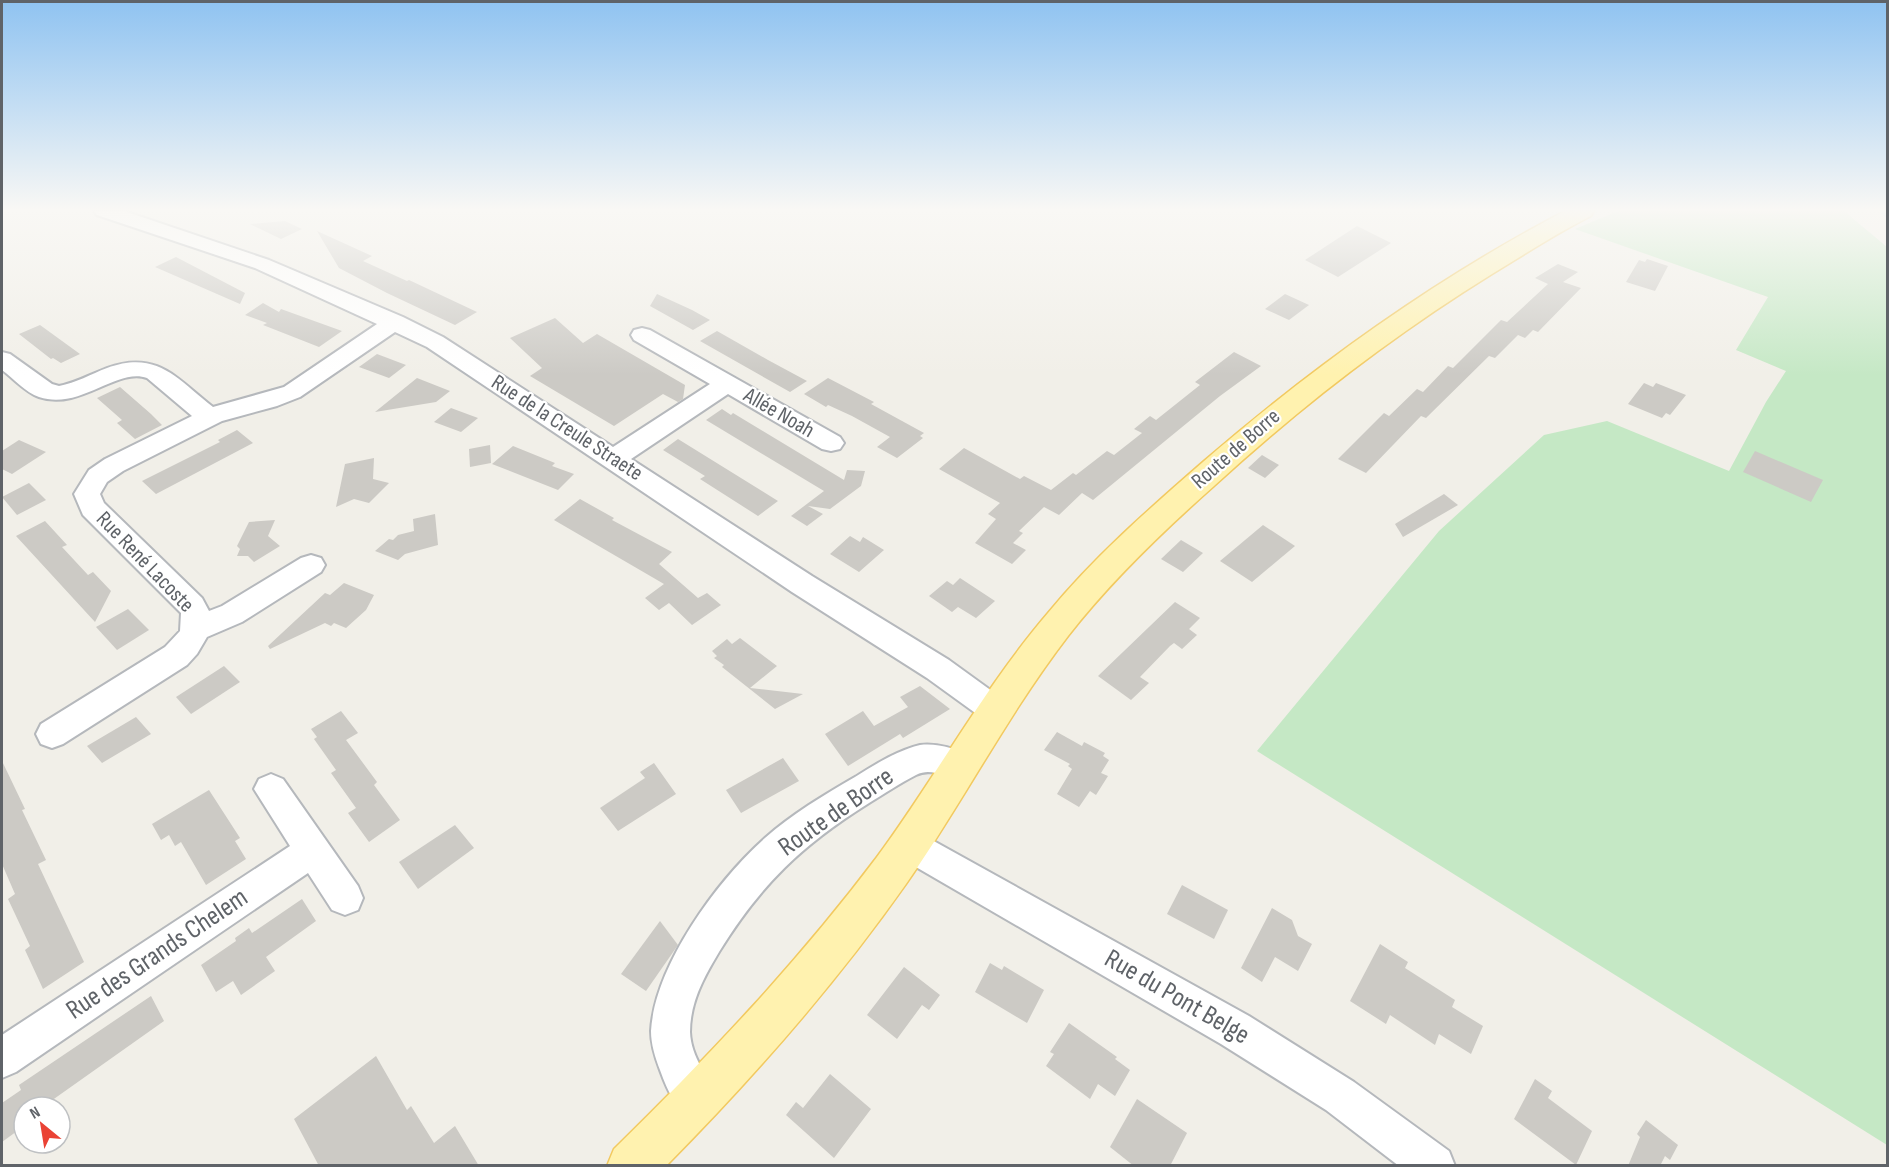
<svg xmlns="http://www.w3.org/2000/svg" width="1889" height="1167" viewBox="0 0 1889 1167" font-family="'Sofia Sans Condensed',sans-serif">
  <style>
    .green { fill: #c5e8c5 }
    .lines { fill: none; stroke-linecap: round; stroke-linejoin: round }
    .stream { stroke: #aadaff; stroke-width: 5 }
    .building { fill: #cccac5 }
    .minor-casing { stroke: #b5b8bc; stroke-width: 4 }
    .major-casing { stroke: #f2c960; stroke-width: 3 }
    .minor { fill: #fff; fill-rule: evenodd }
    .major { fill: #fff2af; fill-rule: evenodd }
    .labels { text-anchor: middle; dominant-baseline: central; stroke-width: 4.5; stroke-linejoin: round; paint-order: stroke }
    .street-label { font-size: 22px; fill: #5f6368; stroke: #fff }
    .near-street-label { font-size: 27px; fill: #5f6368; stroke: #fff }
  </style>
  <rect width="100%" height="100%" fill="#f1efe8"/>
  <polygon class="green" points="1618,211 1844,211 1887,247 1887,1145 1257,751 1439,531 1544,435 1607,421 1729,471 1766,402 1786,371 1736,350 1768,297 1575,229"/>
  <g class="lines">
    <polyline class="stream" points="1882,211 1888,216"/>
  </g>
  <g class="building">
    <polygon points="285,221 302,229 281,239 250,224"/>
    <polygon points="1357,226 1391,243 1338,277 1305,260"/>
    <polygon points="317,231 372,256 363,261 407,281 409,280 477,312 455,325 387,293 339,268"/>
    <polygon points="176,257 245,293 240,304 155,267"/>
    <polygon points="1647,259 1668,266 1655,291 1626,282 1639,260 1645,262"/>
    <polygon points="1558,264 1578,272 1563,282 1581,288 1538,332 1533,330 1525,338 1518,335 1495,358 1489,356 1426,418 1421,416 1366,473 1338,459 1384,413 1389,416 1417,389 1423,392 1448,366 1453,368 1501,320 1507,322 1548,284 1535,278"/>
    <polygon points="657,294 692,310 710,320 693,330 650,306"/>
    <polygon points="1285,294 1309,305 1289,320 1265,309"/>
    <polygon points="263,303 279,312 281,309 342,331 319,347 263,325 267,323 245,315"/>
    <polygon points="555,318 583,343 597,334 685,385 683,399 678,402 663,394 614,426 530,376 542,368 510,338"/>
    <polygon points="40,325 80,354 61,363 53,358 51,359 19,334"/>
    <polygon points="717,331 768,360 807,381 790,392 700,341"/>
    <polygon points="1234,352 1261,366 1220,396 1093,500 1082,493 1059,515 1044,507 1019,531 1023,533 1013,543 1026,550 1012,564 975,543 996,519 988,514 1000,503 939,469 964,448 1020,479 1024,476 1051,490 1073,473 1076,475 1107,451 1114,455 1142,433 1134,429 1150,416 1156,420 1200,385 1195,382"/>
    <polygon points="377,354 406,365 389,378 359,367"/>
    <polygon points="417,378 450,391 436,402 375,412"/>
    <polygon points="828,378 874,402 871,404 924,433 920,436 923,438 897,458 877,447 890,437 852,416 828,405 826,407 804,394"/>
    <polygon points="1644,383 1653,387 1656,383 1686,395 1670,415 1666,413 1662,418 1628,404"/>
    <polygon points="120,387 151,414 162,425 135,439 117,423 122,420 97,398"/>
    <polygon points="451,408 478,418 461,432 434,422"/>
    <polygon points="722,409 731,415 733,413 844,480 847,470 865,471 861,486 830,509 808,506 823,514 807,526 791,516 824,491 706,420"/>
    <polygon points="237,430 253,443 156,494 142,481 220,442 218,440"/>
    <polygon points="678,439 778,501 758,516 700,479 705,476 663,450"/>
    <polygon points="19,440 46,452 12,474 2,469 2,451"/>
    <polygon points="490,445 491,463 470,467 469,449"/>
    <polygon points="513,446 555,463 552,466 574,474 558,490 492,464"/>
    <polygon points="1755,451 1823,480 1811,502 1743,472"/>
    <polygon points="1262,455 1279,465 1265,478 1248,468"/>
    <polygon points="374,458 373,479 389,483 369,503 354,499 336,507 345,464"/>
    <polygon points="29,483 46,500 17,515 2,497"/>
    <polygon points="1444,494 1458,505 1403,537 1395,524"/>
    <polygon points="580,499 614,518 612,520 672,552 659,564 698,598 707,593 721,605 692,625 669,603 659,610 645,598 664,584 554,520"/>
    <polygon points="435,514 438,545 405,554 398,560 375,551 389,539 393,540 398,535 414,531 413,519"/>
    <polygon points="275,520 268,536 280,546 254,562 248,556 237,556 240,549 237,546 249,522"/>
    <polygon points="45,521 67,545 62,547 88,575 93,572 111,591 95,622 16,536"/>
    <polygon points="1263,525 1295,546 1252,582 1220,561"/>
    <polygon points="850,536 860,542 863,537 884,550 859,572 830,554"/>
    <polygon points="1181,540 1203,553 1183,572 1161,559"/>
    <polygon points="960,578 995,601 976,618 958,607 952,612 929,596 947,581 953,585"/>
    <polygon points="344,583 374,595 366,610 346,628 334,623 331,626 325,623 270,649 268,646 325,593 330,595"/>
    <polygon points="1175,602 1200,618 1189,629 1197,635 1182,649 1174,643 1170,646 1140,677 1149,683 1131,700 1098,676"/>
    <polygon points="128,609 149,630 117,650 96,627"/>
    <polygon points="740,638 777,666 750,688 803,694 775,709 722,667 724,665 714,658 717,656 712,651 727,639 732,644"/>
    <polygon points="224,666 240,682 191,714 176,697"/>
    <polygon points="920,686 950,709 903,738 900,734 848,766 825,734 863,711 874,726 908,707 900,697"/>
    <polygon points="341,711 358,733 346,740 377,782 374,785 400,820 369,842 348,813 356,808 331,773 336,770 314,739 317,737 311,729"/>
    <polygon points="136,717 151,734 102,763 87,746"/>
    <polygon points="1057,732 1082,746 1084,742 1105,753 1103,756 1109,760 1101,773 1108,776 1096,795 1090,791 1079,807 1057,794 1072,769 1068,766 1070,764 1044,750"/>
    <polygon points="783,758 799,781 741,813 726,790"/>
    <polygon points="2,761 25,809 22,810 46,860 38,864 84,962 43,989 25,950 30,946 8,899 15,894 2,864"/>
    <polygon points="654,763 676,794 618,831 600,808 645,778 640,772"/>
    <polygon points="209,790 240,838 235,841 246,859 206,885 181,842 175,846 169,835 161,840 152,824"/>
    <polygon points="455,825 474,848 418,889 399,862"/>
    <polygon points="1182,885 1228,910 1214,939 1167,914"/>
    <polygon points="302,899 316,921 266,957 275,971 241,995 233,981 216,992 201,965 236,941 235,938 249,928 252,933"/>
    <polygon points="1272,908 1292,920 1298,936 1312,944 1298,971 1275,957 1262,982 1241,968"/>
    <polygon points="660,921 678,945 646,991 621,974"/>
    <polygon points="1380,944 1408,962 1405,968 1455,1000 1452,1007 1483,1026 1471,1054 1439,1034 1435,1045 1390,1015 1386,1024 1350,1001"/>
    <polygon points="990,963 1002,970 1004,966 1044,990 1027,1023 975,992"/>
    <polygon points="904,967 940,995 929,1010 922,1005 897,1039 867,1015"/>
    <polygon points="151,996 164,1021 51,1101 53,1107 24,1107 24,1126 2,1142 2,1103 21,1090 19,1085"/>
    <polygon points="1069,1023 1117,1057 1115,1059 1130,1070 1115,1096 1098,1084 1090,1099 1046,1066 1054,1054 1050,1052"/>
    <polygon points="376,1056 407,1110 411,1106 434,1143 455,1126 479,1166 319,1166 294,1119"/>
    <polygon points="830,1074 871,1109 834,1158 786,1115 796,1102 803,1108"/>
    <polygon points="1535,1079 1552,1091 1548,1098 1592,1131 1576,1165 1514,1119"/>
    <polygon points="1137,1099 1187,1133 1170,1166 1134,1166 1110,1147"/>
    <polygon points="1646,1120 1678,1145 1670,1160 1665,1156 1660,1166 1628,1166 1640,1137 1637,1134"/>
  </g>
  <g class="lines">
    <defs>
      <g id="minor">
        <path d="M94 211H124L269 260 403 317 443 337 613 447 710 384 634 340 631 335 634 330 642 328 650 330 840 437 844 443 840 449 831 451 822 449 728 394 631 459 812 576 949 660 1007 702 1012 711 1007 720 996 724 985 720 927 678 792 592 427 347 395 332 300 397 277 406 222 421 123 471 107 482 100 494 104 503 202 598 209 611 222 606 301 558 311 555 321 558 325 565 321 572 242 622 207 637 197 654 187 665 63 744 52 748 41 744 36 734 41 724 165 647 180 631 181 613 83 515 74 494 89 470 105 459 192 416 147 378C117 367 80 411 39 397 26 393 13 378 2 370V352L10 354 52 384 59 386C76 383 91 374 107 368 157 350 176 378 213 407L284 387 377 324 255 268 97 215Z"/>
        <path d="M920 745C939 743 955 749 973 756L977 766 973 776C969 777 964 780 960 780 945 778 932 767 916 775 900 783 884 794 869 803 802 845 761 884 719 952 704 977 690 1002 690 1032 691 1058 708 1075 717 1098L711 1112 697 1118C675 1109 668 1092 660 1070 655 1057 651 1044 651 1031 655 965 717 881 765 838 792 814 824 795 855 777 876 764 896 751 920 745Z"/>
        <polygon points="271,774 283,779 358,886 363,898 358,910 345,915 332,910 308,873 16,1072 2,1078 2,1035 290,846 254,789 259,779"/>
        <polygon points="909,829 921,834 1249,1016 1354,1082 1449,1151 1455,1166 1399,1166 1326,1110 1221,1044 897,856 892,845 897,834"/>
      </g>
      <path id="major" d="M1565 211H1594L1591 216C1557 233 1525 254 1492 274 1392 336 1300 407 1214 486 1162 532 1111 581 1068 636 1008 714 963 802 906 884 835 985 753 1078 666 1166H607L614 1149C708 1057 798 962 877 857 936 777 983 689 1048 613 1094 557 1149 509 1203 462 1314 366 1435 279 1565 211Z"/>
    </defs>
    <use href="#minor" class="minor-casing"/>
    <use href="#major" class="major-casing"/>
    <use href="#minor" class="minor"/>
    <use href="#major" class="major"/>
  </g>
  <linearGradient id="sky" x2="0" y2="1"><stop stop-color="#8fc3f1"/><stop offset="0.56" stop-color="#f9f8f5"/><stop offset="1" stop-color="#f9f8f5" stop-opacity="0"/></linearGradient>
  <rect width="1889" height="375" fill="url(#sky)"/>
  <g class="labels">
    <g class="street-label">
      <text transform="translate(779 413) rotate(30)">Allée Noah</text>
      <text transform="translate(567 428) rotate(33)">Rue de la Creule Straete</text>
      <text transform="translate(1236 449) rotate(-41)">Route de Borre</text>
      <text transform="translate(145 562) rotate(46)">Rue René Lacoste</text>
    </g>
    <g class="near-street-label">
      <text transform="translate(836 812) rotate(-35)">Route de Borre</text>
      <text transform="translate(157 954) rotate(-34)">Rue des Grands Chelem</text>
      <text transform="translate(1177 997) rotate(30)">Rue du Pont Belge</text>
    </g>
  </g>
  <rect width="1889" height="1167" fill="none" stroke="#5f6368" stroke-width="6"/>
  <g transform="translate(42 1125) rotate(330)"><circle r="28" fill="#ffffff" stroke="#bfc1c3" stroke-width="1.5"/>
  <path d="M0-4.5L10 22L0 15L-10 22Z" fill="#ea4335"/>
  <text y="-9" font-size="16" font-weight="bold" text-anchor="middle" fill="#5f6368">N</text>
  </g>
</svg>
